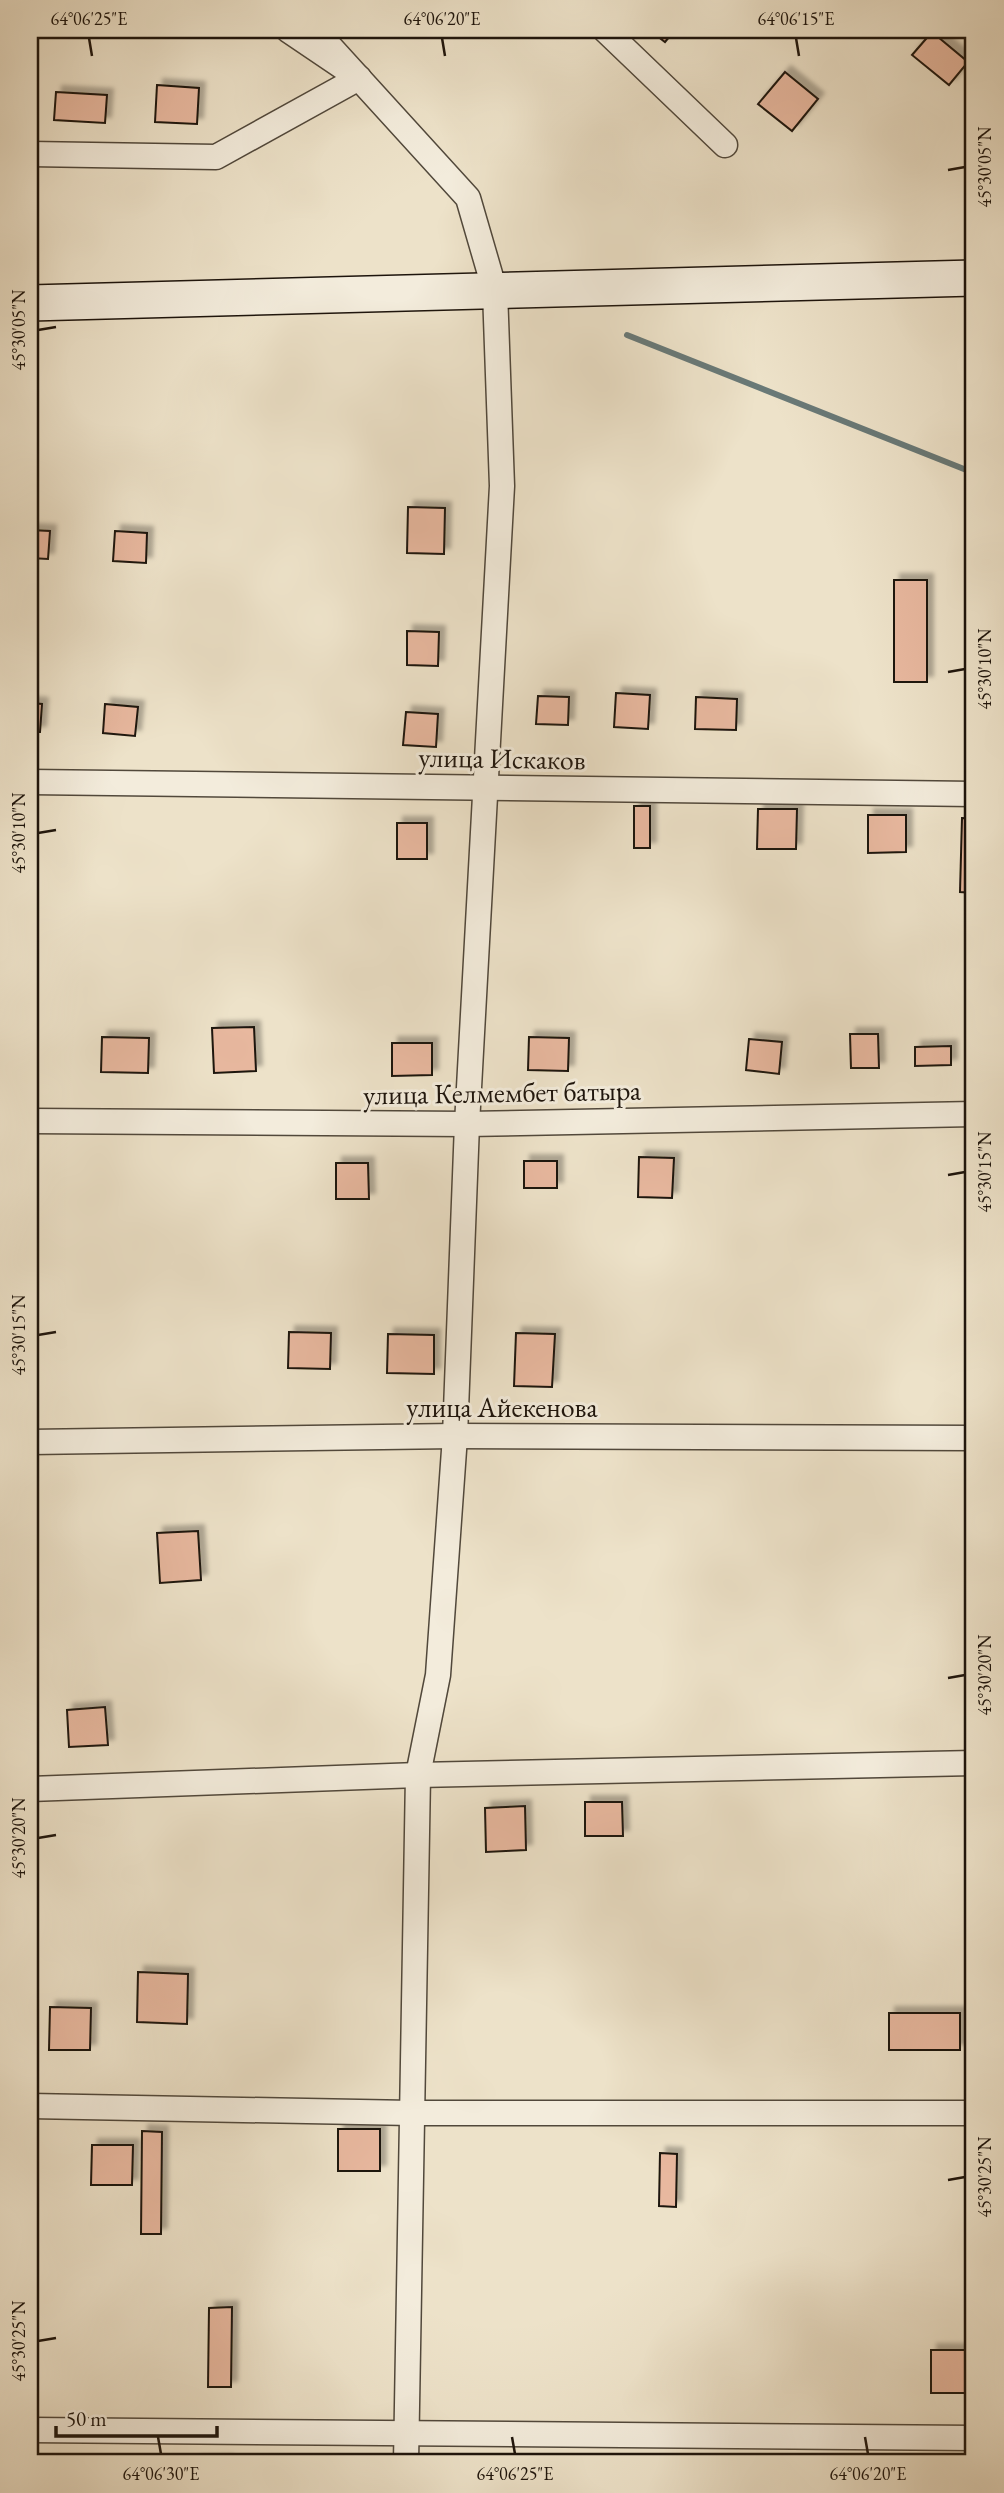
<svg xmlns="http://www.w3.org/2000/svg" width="1004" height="2493" viewBox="0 0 1004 2493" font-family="'EB Garamond',serif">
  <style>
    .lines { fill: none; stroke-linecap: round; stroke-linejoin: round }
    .stream { stroke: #697977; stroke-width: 6 }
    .building { fill: #e8b89f; stroke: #1d140c; stroke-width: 2; filter: url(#shadow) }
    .minor-casing { stroke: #51483b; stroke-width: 27 }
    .secondary-casing { stroke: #1d140c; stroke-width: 38 }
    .minor { stroke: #f3ecdc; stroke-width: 24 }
    .secondary { stroke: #f3ecdc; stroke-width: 35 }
    .ticks { fill: none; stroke: #1d140c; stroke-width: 2.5 }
    .labels { text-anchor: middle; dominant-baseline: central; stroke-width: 6; stroke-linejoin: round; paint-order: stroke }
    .street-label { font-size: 28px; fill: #1d140c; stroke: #f3ecdc }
    .neatline { fill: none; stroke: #1d140c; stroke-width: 2.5 }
    .ticks-label { font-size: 18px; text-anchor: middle; fill: #1d140c }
  </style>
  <defs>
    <filter id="shadow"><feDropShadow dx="6" dy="-6" stdDeviation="2" flood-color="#0004"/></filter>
  </defs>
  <rect width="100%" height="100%" fill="#ede2c9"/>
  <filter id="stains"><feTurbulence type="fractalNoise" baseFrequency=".00286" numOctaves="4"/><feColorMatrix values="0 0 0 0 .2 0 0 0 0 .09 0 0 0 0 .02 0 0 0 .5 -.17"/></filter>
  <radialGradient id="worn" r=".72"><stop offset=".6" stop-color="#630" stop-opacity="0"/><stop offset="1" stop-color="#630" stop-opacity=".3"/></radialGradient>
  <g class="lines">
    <polyline class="stream" points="627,335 974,473"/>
  </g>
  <g class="building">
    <polygon points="653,30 675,30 665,42 652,32"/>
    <polygon points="932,32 968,62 949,85 912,55"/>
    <polygon points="785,72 818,99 792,131 758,104"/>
    <polygon points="157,85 199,88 197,124 155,122"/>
    <polygon points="56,92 107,95 105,123 54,120"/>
    <polygon points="408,507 445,508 444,554 407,553"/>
    <polygon points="30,530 50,531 48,559 30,558"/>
    <polygon points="115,531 147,533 146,563 113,561"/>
    <rect x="894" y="580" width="33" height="102"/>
    <polygon points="407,631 439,632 438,666 407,665"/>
    <polygon points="616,693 650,695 648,729 614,727"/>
    <polygon points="538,696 569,697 568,725 536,724"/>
    <polygon points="696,697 737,699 736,730 695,729"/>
    <polygon points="30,703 42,704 40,732 30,732"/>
    <polygon points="105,704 138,707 135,736 103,733"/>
    <polygon points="406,712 438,714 436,747 403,745"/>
    <rect x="634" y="806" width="16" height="42"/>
    <polygon points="758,809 797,809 796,849 757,849"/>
    <polygon points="868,815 906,815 906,852 868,853"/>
    <polygon points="962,818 974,819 974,893 960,892"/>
    <rect x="397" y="823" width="30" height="36"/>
    <polygon points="254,1027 256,1071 214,1073 212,1028"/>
    <polygon points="850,1034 878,1034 879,1068 851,1068"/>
    <polygon points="102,1037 149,1038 148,1073 101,1072"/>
    <polygon points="529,1037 569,1038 568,1071 528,1070"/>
    <polygon points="749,1039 782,1042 779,1074 746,1070"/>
    <polygon points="392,1043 432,1043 432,1075 392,1076"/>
    <polygon points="951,1046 951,1065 915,1066 915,1047"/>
    <polygon points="639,1157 674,1158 672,1198 638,1197"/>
    <rect x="524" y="1161" width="33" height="27"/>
    <polygon points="336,1163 368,1163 369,1199 336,1199"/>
    <polygon points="289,1332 331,1333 330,1369 288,1368"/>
    <polygon points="516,1333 555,1334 552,1387 514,1386"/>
    <polygon points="388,1334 434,1335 434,1374 387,1373"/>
    <polygon points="198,1531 201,1580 160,1583 157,1533"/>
    <polygon points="105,1707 108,1745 69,1747 67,1710"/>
    <polygon points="585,1802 622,1802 623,1836 585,1836"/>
    <polygon points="525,1806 526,1850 486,1852 485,1808"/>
    <polygon points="138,1972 188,1974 187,2024 137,2022"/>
    <polygon points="50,2007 91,2008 90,2050 49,2050"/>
    <rect x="889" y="2013" width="71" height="37"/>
    <rect x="338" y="2129" width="42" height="42"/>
    <polygon points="142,2131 162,2132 161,2234 141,2234"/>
    <polygon points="92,2145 133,2145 132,2185 91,2185"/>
    <polygon points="660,2153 677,2154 676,2207 659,2206"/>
    <polygon points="232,2307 231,2387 208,2387 209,2308"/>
    <rect x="931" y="2350" width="36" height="43"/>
    <polygon points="227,2461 227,2463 195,2463 195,2462"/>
  </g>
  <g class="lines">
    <defs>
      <g id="minor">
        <polyline points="315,30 468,198 495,291 502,486 467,1124 455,1436 438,1675 418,1775 406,2463"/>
        <polyline points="605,30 725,145"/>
        <polyline points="30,154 216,157 359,78 288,30"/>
        <polyline points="30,782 974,794"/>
        <polyline points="30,1121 467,1124 974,1114"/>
        <polyline points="30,1442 455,1436 974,1438"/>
        <polyline points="30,1789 418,1775 974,1763"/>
        <polyline points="30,2106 412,2113 974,2113"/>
        <polyline points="30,2430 974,2438"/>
      </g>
      <polyline id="secondary" points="30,303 974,278"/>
    </defs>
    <use href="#minor" class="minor-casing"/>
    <use href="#secondary" class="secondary-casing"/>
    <use href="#minor" class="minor"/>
    <use href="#secondary" class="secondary"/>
  </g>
  <path class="ticks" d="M89 38 92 56M442 38 445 56M796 38 799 56M948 170 965 167M38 330 56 327M948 672 965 669M38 833 56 830M948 1175 965 1172M38 1335 56 1332M948 1678 965 1675M38 1838 56 1835M948 2180 965 2177M38 2341 56 2338M158 2437 161 2454M512 2437 515 2454M865 2437 868 2454"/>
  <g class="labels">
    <g class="street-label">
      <text transform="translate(502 758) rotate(1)">улица Искаков</text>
      <text transform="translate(502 1092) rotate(-1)">улица Келмембет батыра</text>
      <text x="502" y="1407">улица Айекенова</text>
    </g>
  </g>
  <rect width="1004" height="2493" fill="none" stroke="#ede2c9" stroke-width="77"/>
  <path d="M56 2426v10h161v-10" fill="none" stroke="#1d140c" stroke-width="3.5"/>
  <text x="66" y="2426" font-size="21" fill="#1d140c" stroke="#f3ecdc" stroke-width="5" paint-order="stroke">50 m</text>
  <rect x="38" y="38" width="927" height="2416" class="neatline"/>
  <g class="ticks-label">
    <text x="89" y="25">64°06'25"E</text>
    <text x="442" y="25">64°06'20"E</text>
    <text x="796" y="25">64°06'15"E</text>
    <text transform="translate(985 167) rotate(-90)" y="6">45°30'05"N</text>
    <text transform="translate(19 330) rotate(-90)" y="6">45°30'05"N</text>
    <text transform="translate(985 669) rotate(-90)" y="6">45°30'10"N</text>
    <text transform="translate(19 833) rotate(-90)" y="6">45°30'10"N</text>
    <text transform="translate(985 1172) rotate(-90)" y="6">45°30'15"N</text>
    <text transform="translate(19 1335) rotate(-90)" y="6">45°30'15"N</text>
    <text transform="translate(985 1675) rotate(-90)" y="6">45°30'20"N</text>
    <text transform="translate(19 1838) rotate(-90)" y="6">45°30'20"N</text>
    <text transform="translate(985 2177) rotate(-90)" y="6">45°30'25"N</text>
    <text transform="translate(19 2341) rotate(-90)" y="6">45°30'25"N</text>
    <text x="161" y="2480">64°06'30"E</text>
    <text x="515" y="2480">64°06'25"E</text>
    <text x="868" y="2480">64°06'20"E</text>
  </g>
  <rect width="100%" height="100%" filter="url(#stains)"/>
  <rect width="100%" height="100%" fill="url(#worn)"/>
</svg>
